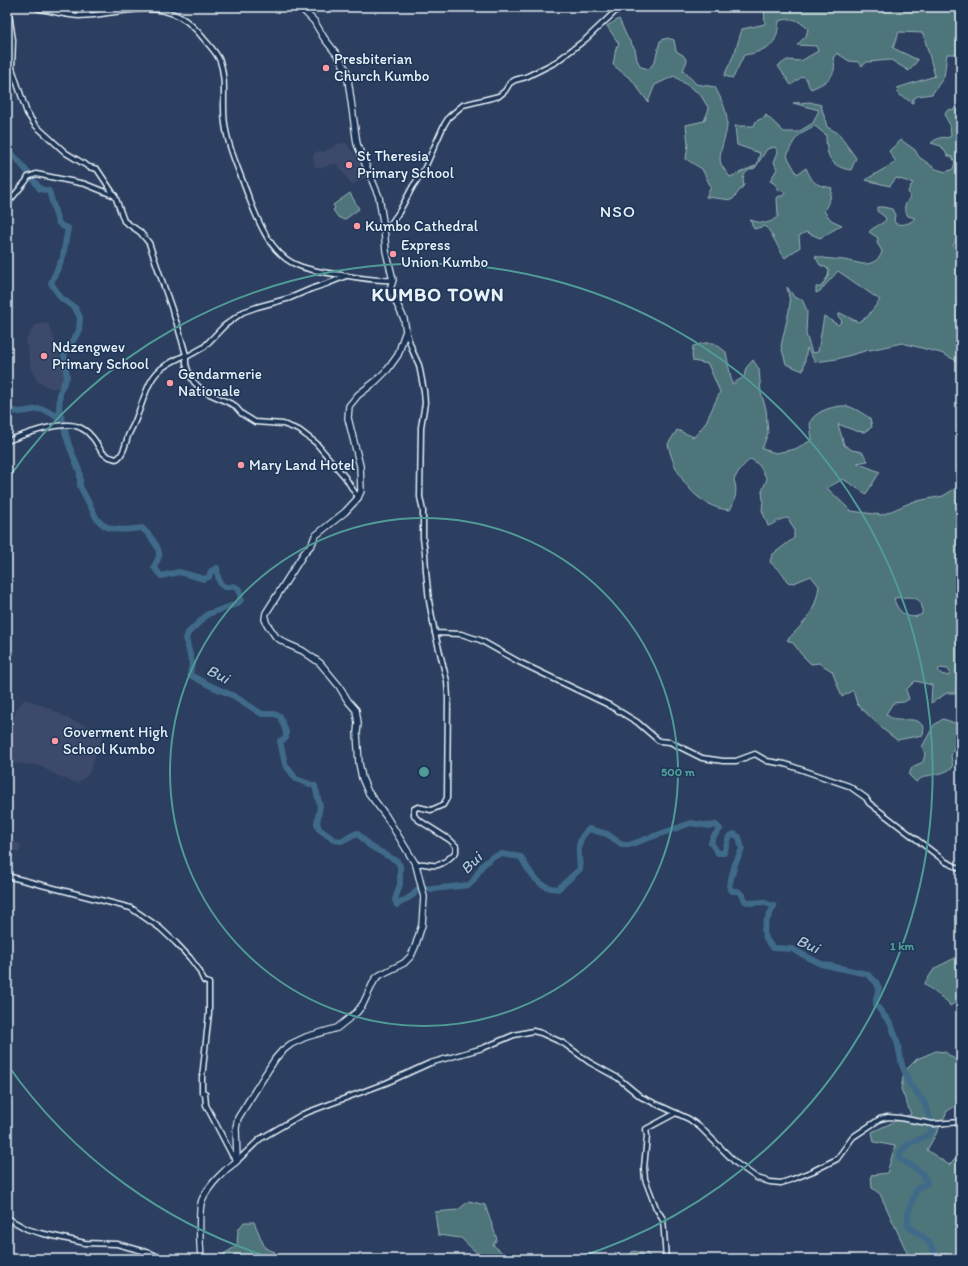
<svg xmlns="http://www.w3.org/2000/svg" width="968" height="1266" viewBox="0 0 968 1266" font-family="Itim,sans-serif">
  <style>
    .built { fill: #3e4a6b }
    .green { fill: #4d757a; stroke: #9ab3b9; fill-rule: evenodd }
    .lines { fill: none; stroke-linecap: round; stroke-linejoin: round }
    .river { stroke: #416b89; stroke-width: 6 }
    .secondary-casing { stroke: #e8f1f8; stroke-width: 7 }
    .highway-casing { stroke: #e8f1f8; stroke-width: 8 }
    .secondary { stroke: #1d3557; stroke-width: 4 }
    .highway { stroke: #1d3557; stroke-width: 5.5 }
    .ring { fill: none; stroke: #509b97; stroke-width: 2 }
    .poi-dot { fill: #ff9aa2; stroke: #1d3557; stroke-width: 1.5 }
    .labels { text-anchor: middle; dominant-baseline: central; stroke-width: 3; stroke-linejoin: round; paint-order: stroke }
    .poi-label { font-size: 15px; fill: #e8f1f8; stroke: #1d3557; text-anchor: start }
    .water-label { font-size: 16px; font-style: italic; fill: #aec2d1; stroke: #1d3557 }
    .quarter-label { font-size: 17px; letter-spacing: 1px; fill: #e8f1f8; stroke: #1d3557 }
    .district-label { font-size: 19px; font-weight: bold; letter-spacing: 1px; fill: #e8f1f8; stroke: #1d3557 }
    .centre { fill: #509b97; stroke: #1d3557; stroke-width: 2 }
    .ring-label { font-size: 12px; text-anchor: middle; font-weight: bold; fill: #509b97; stroke: #1d3557; stroke-width: 3; stroke-linejoin: round; paint-order: stroke }
  </style>
  <rect width="100%" height="100%" fill="#2c3f60"/>
  <filter id="ink" filterUnits="userSpaceOnUse"><feTurbulence type="fractalNoise" baseFrequency=".025" numOctaves="2"/><feDisplacementMap in="SourceGraphic" scale="8" xChannelSelector="R" yChannelSelector="G"/><feConvolveMatrix kernelMatrix="1 2 1 2 8 2 1 2 1" color-interpolation-filters="sRGB"/></filter>
  <g filter="url(#ink)">
    <g class="built">
      <polygon points="340,143 346,143 357,158 366,177 352,185 337,164 331,164 322,168 315,167 313,157 315,153 319,151 324,152"/>
      <polygon points="48,323 62,362 67,369 67,377 61,388 50,388 37,381 31,367 28,350 25,342 35,325"/>
      <polygon points="25,699 51,709 69,719 104,732 89,774 77,783 60,777 38,765 13,763 9,757 9,728 17,708"/>
      <polygon points="7,837 22,846 19,853 7,847"/>
    </g>
    <g class="green">
      <path d="M764 7H961V55L955 54H947L944 77 932 94 918 96 913 99V103L898 94 897 88 935 76 923 33 899 32 893 48 918 60 909 71 891 60 867 62 862 66 859 62 849 61 837 53 833 58C839 75 826 83 811 89 807 85 809 80 803 76L791 85 778 66 787 60 801 61 818 51 816 46 797 45 806 36 808 29C797 19 793 17 779 21 777 40 775 45 757 52 753 54 749 54 744 55L733 78 724 76 735 52 742 29 765 24Z"/>
      <path d="M619 19 627 37 635 49 637 60 641 67 649 69 655 61 660 41 667 38 674 40 676 51 683 55 687 61 683 70 696 84 715 87C721 99 728 111 727 125 727 136 717 154 721 164 723 168 727 173 730 177L757 165 760 153 737 145 735 126H754L756 121 766 117 765 114 784 132H798L813 123 819 110 793 103 810 102 821 105 827 127 838 133 856 158 851 170C829 167 826 154 826 135L815 126C799 132 793 140 787 156L797 174 806 168C814 185 814 184 832 188L830 199 824 211 831 220 842 225 820 238 806 232 799 236 800 247 785 258C777 248 774 235 765 226L754 229 750 220C762 223 768 226 778 216L777 198 779 196H783L785 192 779 190 775 184 770 181 777 169 774 162 778 152 775 147 767 149 755 168C746 170 741 176 744 185L732 200 706 197 711 187 702 169 686 159 688 144 686 125 704 121 709 109 700 94 674 76 655 85 648 102 632 80 613 65 616 48 619 44 607 26Z"/>
      <path d="M961 105V237H959L953 245 960 256H961V363L941 353 902 343 865 351 837 359 815 362 807 348 803 371 786 364 781 346 789 311 790 302 787 287 795 298 802 299 807 311 806 334 812 353 818 352 824 316 838 325 842 321 838 316 840 313 858 322 867 317 880 300 838 271 820 291 816 293V287H821L828 276 829 269 820 265 815 256C825 259 834 259 844 260 850 261 857 263 863 264 871 265 881 259 882 251L877 243 878 238 869 232C874 226 881 225 886 220L885 217 877 211V207H883L892 209 895 215 894 221 896 224C904 225 910 224 915 218L908 216C902 207 905 205 910 197L908 191 913 183 896 178 890 186 865 180 896 162 889 151 901 140 915 150 919 157 936 169 946 172 953 169 955 162 952 157 948 156 941 146 931 143C936 139 941 136 947 138L951 136 950 125 945 116 946 112 949 109 952 110Z"/>
      <polygon points="350,193 359,209 344,220 338,217 333,210 335,208 333,205"/>
      <path d="M705 343H714L726 352 732 384 744 377 746 368 753 360 759 369 761 393 766 409 768 433 762 449 776 453 795 449 812 440C812 435 808 424 812 419 818 410 837 405 847 406 855 408 863 414 870 418L872 427 864 432 856 431 838 424 844 445 852 450 862 452 868 461 857 463 880 472 866 494 843 479 827 488 851 511 882 515 912 502 943 496 961 485V693H947L931 703 932 685 915 681 906 690 909 699 904 702 893 703 886 714C898 725 904 717 917 721 920 722 922 725 924 727L923 735 897 740 884 730 857 704 853 690 842 697 832 671 819 663 811 664 801 654 794 644 787 640C806 621 815 613 819 586L811 576 794 583 787 582 784 575 770 562 772 555 794 538V529L788 518C780 518 775 524 768 526L762 510 763 501 762 491 767 479 759 465 751 459C743 465 738 471 734 480 738 490 735 501 730 510 696 508 674 474 668 444L677 430 694 437 705 424 720 392 708 364 693 361 692 355 693 346ZM907 597C920 598 923 602 922 614 909 622 896 611 894 598ZM940 668 948 669 950 672 949 676 941 674 938 670Z"/>
      <path d="M943 719 961 725V746L954 748 951 756 953 767C940 778 928 771 916 782L909 775 912 767 923 762 925 754 922 747 934 725Z"/>
      <polygon points="961,956 961,999 950,1006 948,1002 924,984 935,968 957,957"/>
      <polygon points="936,1051 945,1052 961,1064 961,1103 947,1111 941,1125 927,1150 949,1165 961,1154 961,1259 952,1259 946,1254 918,1259 910,1259 880,1194 872,1188 871,1175 887,1173 895,1146 874,1142 872,1132 911,1114 901,1089 904,1072 917,1059"/>
      <polygon points="469,1201 485,1205 497,1239 493,1245 510,1259 481,1259 478,1254 461,1238 438,1235 435,1212 458,1210"/>
      <polygon points="244,1222 254,1222 265,1248 275,1252 275,1259 218,1259 225,1253 237,1246 238,1230"/>
      <polygon points="633,1251 648,1254 652,1259 626,1259"/>
    </g>
    <g class="lines">
      <g class="river">
        <polyline points="7,149 18,160 28,173"/>
        <polyline points="32,178 40,189 49,191 58,222 62,226 68,228 63,256"/>
        <polyline points="61,261 51,283 61,298 75,308 80,317 79,331 64,354 67,377 62,387"/>
        <polyline points="60,392 59,411 62,419"/>
        <polyline points="7,410 20,412 39,409 45,410 62,419 63,422"/>
        <path d="M64 428 69 445 80 473V486L97 519C108 533 125 530 142 528 148 533 160 547 159 555 159 558 156 563 154 567L161 576 179 572 204 579 209 577 211 571 217 568C218 580 219 591 234 586L239 589 241 600 237 604 208 614 188 633 186 639 192 663 190 675 211 686 234 696 262 714H274L280 716 286 732V738L280 741 285 764 296 779 315 786 320 806 317 823 319 829 334 840 341 841 357 833 370 846 397 861 400 866V884L395 900 397 905 413 895 418 889 425 888 432 889 469 885 473 881 482 866 492 857 501 854 521 857C529 872 539 889 558 889L580 869C579 852 575 841 589 829L607 834 623 845H629L691 823 710 826 716 825 720 829 713 837 711 843 718 853H724L729 837 734 834 739 837 742 849 735 864 729 886 732 891H738L743 896 745 901 752 903 762 902 774 906C766 922 757 932 773 948L792 949 821 964 867 974 876 982 879 988 876 999V1005L891 1024 897 1041 902 1065 909 1083 924 1102 932 1124V1131L928 1135 908 1144 900 1153V1159C910 1165 924 1171 927 1183L917 1188 908 1213V1226C923 1237 931 1240 937 1259"/>
      </g>
      <defs>
        <g id="secondary">
          <polyline points="8,7 13,40 12,68 27,113 35,125 66,153 89,167 97,169 115,196 124,221 140,232 149,243 178,327 186,355 186,364 189,374 194,382 203,391 234,405 242,414 255,422 283,424 299,430 316,443 332,462 345,477 358,498"/>
          <path d="M36 7 40 9C52 11 66 15 79 16 83 16 89 15 94 15 121 12 154 2 180 17 189 22 197 30 204 39 210 46 217 53 220 61 227 81 222 103 225 124 228 147 238 168 246 190 256 216 269 254 297 265 311 271 327 273 342 275 359 278 375 281 393 280"/>
          <polyline points="7,204 26,181 28,177 36,174 85,184 115,196"/>
          <polyline points="384,228 390,225 399,212 413,186 423,172 444,125 449,117 463,105 499,96 505,91 510,83 515,80 526,77 556,62 586,39 620,7"/>
          <polyline points="406,331 413,352 419,365 424,391 425,403 421,427 420,497 423,511 423,538 425,553 426,571 429,601 435,633 461,634 480,640 519,662 609,705 637,722 659,741 670,742 702,758 723,761 736,761 755,754 767,761 785,764 849,786 866,798 869,803 946,862 961,869"/>
          <path d="M7 441C23 435 65 418 81 428 83 429 88 432 90 435 99 442 98 455 113 458 115 459 117 459 118 458 124 454 126 442 128 436 131 429 135 423 137 416 144 400 148 376 165 366 171 362 179 358 186 355L188 356 204 347 224 326 243 312 257 307 290 298 311 289 329 283 346 276"/>
          <path d="M416 865C423 861 430 867 438 865 445 863 451 857 456 852V846L450 840 417 819 414 815V809L418 807 431 810 443 805 447 798 448 698 447 681 435 633"/>
          <polyline points="7,876 131,908 160,928 176,943 190,958 199,970 204,981 209,983 209,1013 202,1078 202,1092 205,1093 206,1105 232,1155 237,1161 260,1139 303,1114 386,1083 430,1063 483,1048 514,1035 533,1031 541,1033 563,1043 589,1062 618,1078 641,1097 689,1119 701,1128 736,1163 757,1178 770,1182 781,1183 793,1179 813,1171 837,1159 853,1137 880,1119 888,1117 900,1118 933,1124 961,1122"/>
          <polyline points="7,1218 27,1229 40,1233 85,1243 117,1244 150,1253 162,1259"/>
          <polyline points="666,1259 663,1219 656,1208 645,1179 644,1168 647,1136 646,1129 676,1113"/>
        </g>
        <path id="highway" d="M201 1259C200 1247 198 1210 202 1200 209 1185 224 1170 237 1161L236 1128 238 1118 275 1059 282 1051 291 1044 306 1037 337 1028 357 1012 363 1004 375 979 380 975 404 963 411 956 415 947 422 925 424 897 416 865 386 816 368 792 362 778 359 763 357 733 358 723 356 710 348 701 339 686 320 663 303 651 287 644 276 637 267 624 265 619 266 613 304 553 312 544 315 536 345 512 358 498 361 491 360 466 348 418 349 406 358 395 376 381 388 369 398 355 403 339 406 331 404 319 390 289 393 280 386 251 384 228 379 197 357 144 347 72 339 57 324 38 314 21 300 7"/>
      </defs>
      <use href="#secondary" class="secondary-casing"/>
      <use href="#highway" class="highway-casing"/>
      <use href="#secondary" class="secondary"/>
      <use href="#highway" class="highway"/>
    </g>
  </g>
  <g class="ring">
    <circle cx="424" cy="772" r="254"/>
    <path d="M275 1259A509 509 0 0 1 7 1064M7 480A509 509 0 1 1 573 1259"/>
  </g>
  <g class="poi-dot">
    <circle cx="326" cy="68" r="4"/>
    <circle cx="349" cy="165" r="4"/>
    <circle cx="357" cy="226" r="4"/>
    <circle cx="393" cy="254" r="4"/>
    <circle cx="44" cy="356" r="4"/>
    <circle cx="170" cy="383" r="4"/>
    <circle cx="241" cy="465" r="4"/>
    <circle cx="55" cy="741" r="4"/>
  </g>
  <g class="labels">
    <g class="poi-label">
      <text x="334" y="59">Presbiterian<tspan x="334" dy="17">Church Kumbo</tspan></text>
      <text x="357" y="156">St Theresia<tspan x="357" dy="17">Primary School</tspan></text>
      <text x="365" y="226">Kumbo Cathedral</text>
      <text x="401" y="245">Express<tspan x="401" dy="17">Union Kumbo</tspan></text>
      <text x="52" y="347">Ndzengwev<tspan x="52" dy="17">Primary School</tspan></text>
      <text x="178" y="374">Gendarmerie<tspan x="178" dy="17">Nationale</tspan></text>
      <text x="249" y="465">Mary Land Hotel</text>
      <text x="63" y="732">Goverment High<tspan x="63" dy="17">School Kumbo</tspan></text>
    </g>
    <g class="water-label">
      <text transform="translate(218 674) rotate(26)">Bui</text>
      <text transform="translate(471 863) rotate(-45)">Bui</text>
      <text transform="translate(808 944) rotate(24)">Bui</text>
    </g>
    <g class="quarter-label">
      <text x="618" y="211">NSO</text>
    </g>
    <g class="district-label">
      <text x="438" y="294">KUMBO TOWN</text>
    </g>
  </g>
  <circle cx="424" cy="772" r="6" class="centre"/>
  <g class="ring-label">
    <text x="678" y="776">500 m</text>
    <text x="902" y="950">1 km</text>
  </g>
  <rect width="968" height="1266" fill="none" stroke="#1d3557" stroke-width="24"/>
  <rect x="12" y="12" width="944" height="1242" fill="none" stroke="#e8f1f8" stroke-width="1.5" filter="url(#ink)"/>
</svg>
